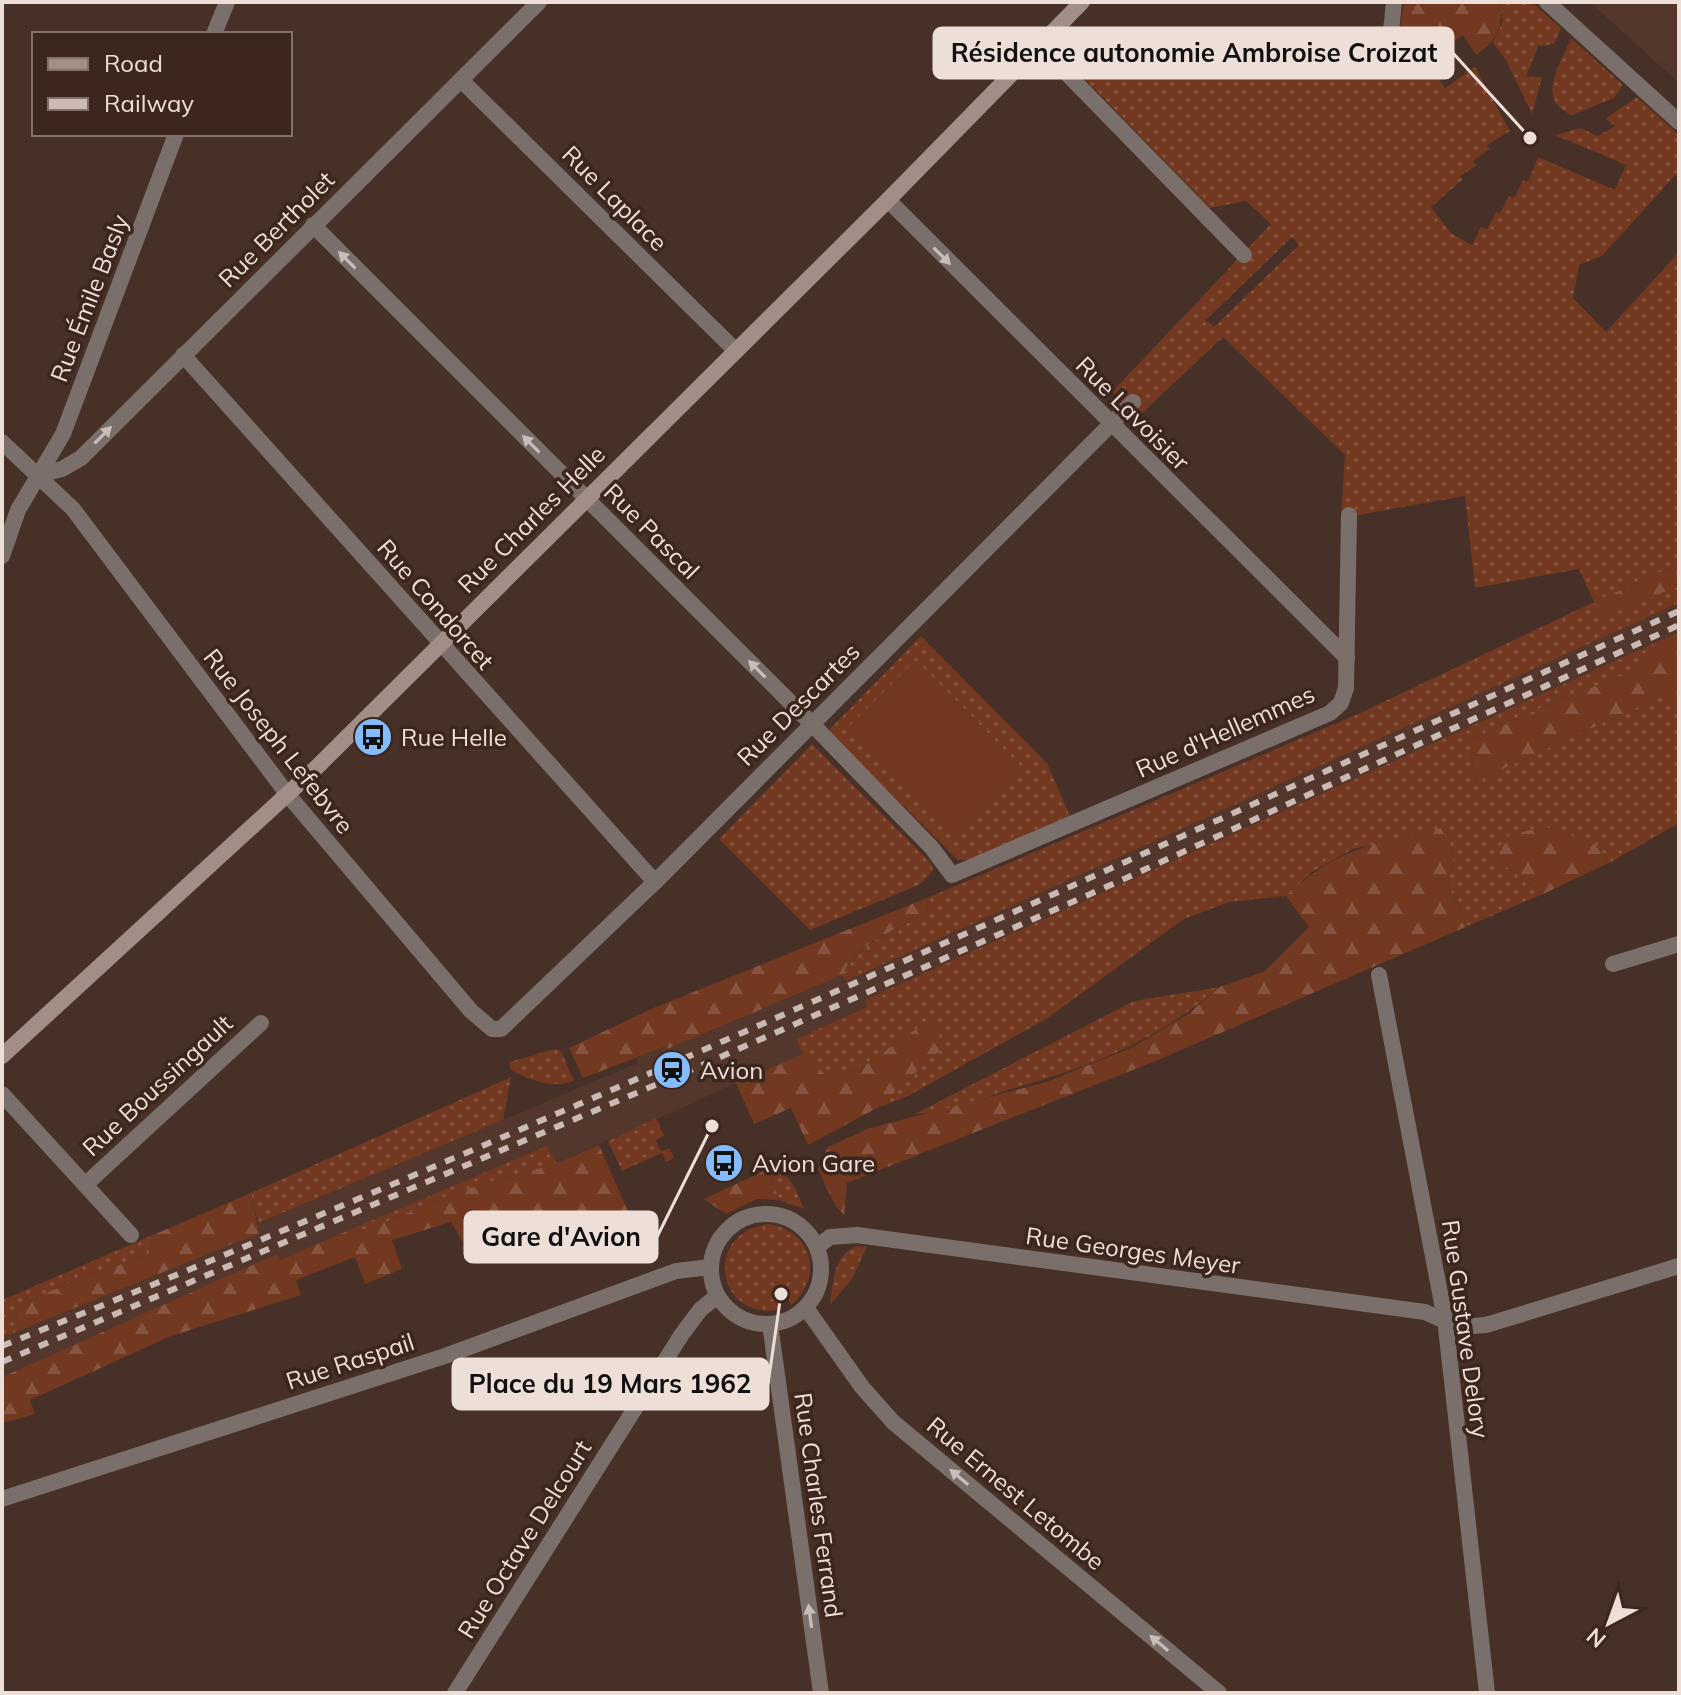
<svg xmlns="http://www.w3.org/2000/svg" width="1681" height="1695" viewBox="0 0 1681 1695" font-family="Mulish,sans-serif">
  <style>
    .built { fill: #54372c }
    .grass { fill: url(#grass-dots); fill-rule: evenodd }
    .forest { fill: url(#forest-firs) }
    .pitch { fill: #723820 }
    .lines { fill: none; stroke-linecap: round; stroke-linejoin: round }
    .street { stroke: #7a6f6a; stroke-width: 16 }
    .secondary { stroke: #a18e87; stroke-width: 16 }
    .rail { stroke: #cbbab4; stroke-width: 6; stroke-dasharray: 10 10; stroke-linecap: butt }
    .oneway { fill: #cabdb7 }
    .labels { text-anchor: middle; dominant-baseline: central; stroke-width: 7; stroke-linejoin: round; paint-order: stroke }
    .street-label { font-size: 24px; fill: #edded8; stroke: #3c261d }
    .poi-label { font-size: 24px; fill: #edded8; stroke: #3c261d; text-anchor: start }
    .leader { fill: none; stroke: #edded8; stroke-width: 3 }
    .callout-dot { fill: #edded8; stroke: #3c261d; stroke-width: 3 }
    .callout { fill: #edded8; stroke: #edded8; stroke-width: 3 }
    .callout-label { font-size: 26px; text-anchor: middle; font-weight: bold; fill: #111 }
  </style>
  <defs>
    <pattern id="grass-dots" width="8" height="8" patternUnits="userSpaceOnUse" patternTransform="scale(2)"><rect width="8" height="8" fill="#723820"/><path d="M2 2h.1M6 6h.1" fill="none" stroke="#865440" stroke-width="1.8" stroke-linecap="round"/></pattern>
    <pattern id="forest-firs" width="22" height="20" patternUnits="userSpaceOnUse" patternTransform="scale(2)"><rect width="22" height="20" fill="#723820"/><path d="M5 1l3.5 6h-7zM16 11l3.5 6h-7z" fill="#865440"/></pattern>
  </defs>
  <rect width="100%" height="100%" fill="#463027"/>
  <g class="built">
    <polygon points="1590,2 1679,2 1679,83"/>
    <polygon points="1679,603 1679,632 865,1000 867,1007 796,1039 803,1054 557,1163 547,1147 280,1260 277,1255 2,1377 2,1337 258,1233 258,1223 638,1063 636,1058 667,1045 669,1049 842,975 846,981"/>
  </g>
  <g class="grass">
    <polygon points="1499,2 1532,2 1561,28 1554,44 1538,46 1526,77 1542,77 1532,114 1506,60 1493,43 1503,21"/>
    <path d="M1571 38 1623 85 1614 98 1572 115C1535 99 1560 66 1571 38Z"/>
    <path d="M1416 54H1421L1445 88 1475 67 1510 131 1487 145 1490 149 1473 161 1476 166 1460 176 1462 180 1431 207 1452 234 1472 245 1481 227 1487 229 1496 212 1500 213 1509 196 1514 198 1523 180 1528 182 1538 157 1615 190 1626 165 1555 135 1581 128 1597 136 1616 126 1605 119 1637 97 1679 135V171L1602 256 1579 265 1573 298 1606 332 1679 252V564L1594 602 1603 616 1679 586V603L846 981 842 975C857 944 899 928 928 913L927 898 1358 714 1594 602 1579 569 1475 588 1465 496 1341 518 1345 455 1223 337 1138 417 1112 392 1271 224 1246 201 1210 208 1074 68 1083 61ZM1292 237 1299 245 1214 327 1206 320Z"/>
    <polygon points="1679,632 1633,672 1556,701 1469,741 1476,781 1660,696 1679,711 1679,823 1611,862 1594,844 1492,856 1543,894 1468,926 1448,885 1454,854 1441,829 1353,849 1312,872 1286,896 1229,902 1184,919 1046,1019 908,1096 877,1108 906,1079 936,1015 864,1066 828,1077 803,1054 796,1039 867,1007 865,1000"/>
    <polygon points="921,636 1047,763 1070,816 969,860 958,860 828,731"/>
    <polygon points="812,744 931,863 933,870 921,884 810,930 719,839"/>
    <path d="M1220 987C1148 1047 1090 1066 1002 1092 990 1095 979 1101 968 1105 950 1110 931 1112 913 1115L1134 1001Z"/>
    <path d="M555 1049 561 1051 574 1081C554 1089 529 1080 511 1070L509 1062Z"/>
    <polygon points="511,1077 503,1120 258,1223 251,1193"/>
    <polygon points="656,1118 664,1136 656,1140 661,1151 670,1149 674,1158 666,1162 662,1153 622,1171 608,1141"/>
    <polygon points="547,1146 557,1163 463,1190 369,1229 345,1232"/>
    <path d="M768 1169C791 1172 796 1189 804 1209L779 1200Z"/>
    <path d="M769 1224C813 1231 824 1277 791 1305L784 1288 777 1289 778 1310C715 1319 703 1232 769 1224Z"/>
    <polygon points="153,1235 149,1255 84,1276 18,1306 13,1333 2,1337 2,1300"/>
    <path d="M857 1246 867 1247 852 1279 830 1305C833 1282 833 1255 857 1246Z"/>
  </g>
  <g class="forest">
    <path d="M1404 2H1499C1504 27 1498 40 1476 55L1463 35 1443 49 1434 37 1399 35Z"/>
    <polygon points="1679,564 1679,586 1603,617 1594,602"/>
    <polygon points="1679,632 1679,711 1660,697 1476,781 1469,741 1556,701 1632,672"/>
    <polygon points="1544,826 1594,844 1611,862 1543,894 1492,856 1506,837"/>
    <path d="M1441 828 1454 854 1448 885 1468 926 1158 1060 847 1183 844 1215 835 1205 818 1169 828 1147 867 1129 1046 1082 1133 1047 1188 1014 1220 987 1265 971 1309 927 1286 896C1337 848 1375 843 1441 828Z"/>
    <path d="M927 898 928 913C899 928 857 943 842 975L668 1049 666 1046 583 1078 569 1048 651 1009Z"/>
    <polygon points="936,1015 941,1049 877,1108 808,1145 791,1108 754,1124 736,1083 803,1054 828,1077 864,1066"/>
    <polygon points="599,1145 630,1216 505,1234 504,1247 477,1265 451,1222 392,1240 402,1269 365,1284 355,1257 296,1280 301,1295 171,1336 30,1400 35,1414 2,1423 2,1377 277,1254 280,1260 345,1232 369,1229 463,1190 557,1163"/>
    <polygon points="768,1169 779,1200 757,1199 726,1214 704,1199"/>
    <polygon points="251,1193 259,1233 13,1333 18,1306 84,1276 149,1255 153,1235"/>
  </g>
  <polygon class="pitch" points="916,660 1025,770 956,838 848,727"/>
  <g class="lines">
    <g class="street">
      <polyline points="1547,2 1679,122"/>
      <polyline points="214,34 227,2"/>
      <polyline points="1039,45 1244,255"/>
      <polyline points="1388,61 1394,2"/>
      <polyline points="462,81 735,350"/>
      <polyline points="888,200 1347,658"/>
      <polyline points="313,225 812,724 932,848 952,875 1330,713 1341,703 1346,688 1349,515"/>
      <polyline points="183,355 655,882"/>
      <polyline points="2,442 73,509 288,795 471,1011 492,1029 501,1029 655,882 1133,402"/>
      <polyline points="38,475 62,469 81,458 539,2"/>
      <polyline points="2,556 18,510 63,434 176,134"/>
      <polyline points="1613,964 1679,944"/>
      <polyline points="1379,975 1445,1319 1487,1693"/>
      <polyline points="2,1094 131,1235"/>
      <polyline points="86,1184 261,1023"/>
      <circle cx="766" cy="1269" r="55"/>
      <polyline points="817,1247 830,1237 857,1235 1425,1312 1458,1327 1486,1325 1679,1266"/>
      <polyline points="806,1308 862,1387 893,1422 1219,1693"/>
      <polyline points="770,1324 821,1693"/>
      <polyline points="2,1499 445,1356 676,1271 711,1267"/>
      <polyline points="455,1693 682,1334 700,1310 717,1296"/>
    </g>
    <polyline class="secondary" points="2,1056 317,767 888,200 1082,2"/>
    <g class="rail">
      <path d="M2 1346C569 1118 1123 863 1679 611"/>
      <polyline points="2,1362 693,1069 1113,884 1679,625"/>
    </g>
  </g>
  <defs><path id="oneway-solid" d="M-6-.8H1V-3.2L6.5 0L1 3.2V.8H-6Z" transform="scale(2)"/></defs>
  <g class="oneway">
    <use href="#oneway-solid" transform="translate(942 256) rotate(45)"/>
    <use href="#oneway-solid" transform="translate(347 260) rotate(-135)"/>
    <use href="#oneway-solid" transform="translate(103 435) rotate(-45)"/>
    <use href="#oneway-solid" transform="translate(531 444) rotate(-135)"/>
    <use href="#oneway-solid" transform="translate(757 669) rotate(-135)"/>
    <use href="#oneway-solid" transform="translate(959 1477) rotate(-140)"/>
    <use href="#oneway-solid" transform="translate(810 1616) rotate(-98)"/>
    <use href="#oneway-solid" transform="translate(1159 1643) rotate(-140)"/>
  </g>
  <defs>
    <symbol id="bus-disc" viewBox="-11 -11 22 22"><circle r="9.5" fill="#84bcfb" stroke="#3c261d"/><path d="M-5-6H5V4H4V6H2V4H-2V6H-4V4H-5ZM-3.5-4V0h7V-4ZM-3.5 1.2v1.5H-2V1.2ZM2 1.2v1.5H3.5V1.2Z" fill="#111"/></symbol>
    <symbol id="station-disc" viewBox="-11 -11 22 22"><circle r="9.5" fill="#84bcfb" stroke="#3c261d"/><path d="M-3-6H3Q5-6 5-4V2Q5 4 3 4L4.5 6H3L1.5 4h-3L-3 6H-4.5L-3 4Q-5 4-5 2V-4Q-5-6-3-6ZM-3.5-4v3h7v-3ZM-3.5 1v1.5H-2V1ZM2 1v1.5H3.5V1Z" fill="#111"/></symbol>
  </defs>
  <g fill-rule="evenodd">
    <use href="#bus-disc" x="351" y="715" width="44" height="44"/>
    <use href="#station-disc" x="650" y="1048" width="44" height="44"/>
    <use href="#bus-disc" x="702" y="1141" width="44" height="44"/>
  </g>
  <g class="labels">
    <g class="street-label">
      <text transform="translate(615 198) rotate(45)">Rue Laplace</text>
      <text transform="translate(276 229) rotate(-45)">Rue Bertholet</text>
      <text transform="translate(89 298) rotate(-69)">Rue Émile Basly</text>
      <text transform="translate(1133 413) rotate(45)">Rue Lavoisier</text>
      <text transform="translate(531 519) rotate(-45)">Rue Charles Helle</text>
      <text transform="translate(652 531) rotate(45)">Rue Pascal</text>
      <text transform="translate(436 604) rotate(49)">Rue Condorcet</text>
      <text transform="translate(798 704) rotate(-45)">Rue Descartes</text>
      <text transform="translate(1225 731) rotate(-24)">Rue d'Hellemmes</text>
      <text transform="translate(279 741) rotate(52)">Rue Joseph Lefebvre</text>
      <text transform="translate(157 1085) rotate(-43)">Rue Boussingault</text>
      <text transform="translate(1133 1250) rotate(8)">Rue Georges Meyer</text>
      <text transform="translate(1466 1329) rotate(82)">Rue Gustave Delory</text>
      <text transform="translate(350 1361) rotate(-18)">Rue Raspail</text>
      <text transform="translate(1016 1493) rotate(40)">Rue Ernest Letombe</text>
      <text transform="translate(819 1505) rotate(82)">Rue Charles Ferrand</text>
      <text transform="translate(524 1539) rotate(-58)">Rue Octave Delcourt</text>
    </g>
    <g class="poi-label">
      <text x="401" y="737">Rue Helle</text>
      <text x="700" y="1070">Avion</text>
      <text x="752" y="1163">Avion Gare</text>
    </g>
  </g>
  <path class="leader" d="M1530 138L1453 53M712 1126L657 1237M781 1294L768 1384"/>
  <g class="callout-dot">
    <circle cx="1530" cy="138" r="8"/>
    <circle cx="712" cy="1126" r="8"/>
    <circle cx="781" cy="1294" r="8"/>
  </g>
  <g class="callout">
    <rect x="934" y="28" width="519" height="50" rx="8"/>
    <rect x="465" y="1212" width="192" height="50" rx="8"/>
    <rect x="453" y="1359" width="315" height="50" rx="8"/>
  </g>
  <g class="callout-label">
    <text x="1194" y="62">Résidence autonomie Ambroise Croizat</text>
    <text x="561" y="1246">Gare d'Avion</text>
    <text x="610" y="1393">Place du 19 Mars 1962</text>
  </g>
  <rect width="1681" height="1695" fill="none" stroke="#edded8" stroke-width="8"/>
  <rect x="32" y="32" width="260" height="104" fill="#3c261d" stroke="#837068" stroke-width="2"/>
  <rect x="48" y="58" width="40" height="12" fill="#a18e87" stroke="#837068" stroke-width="2"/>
  <text x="104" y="72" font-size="24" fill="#edded8">Road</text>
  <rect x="48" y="98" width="40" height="12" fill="#cbbab4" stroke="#837068" stroke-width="2"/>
  <text x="104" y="112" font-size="24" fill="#edded8">Railway</text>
  <g transform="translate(1609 1623) rotate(221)" stroke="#3c261d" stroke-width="6" paint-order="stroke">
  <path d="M0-6L14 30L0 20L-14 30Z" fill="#edded8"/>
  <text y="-12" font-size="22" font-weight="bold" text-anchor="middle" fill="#edded8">N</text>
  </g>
</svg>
